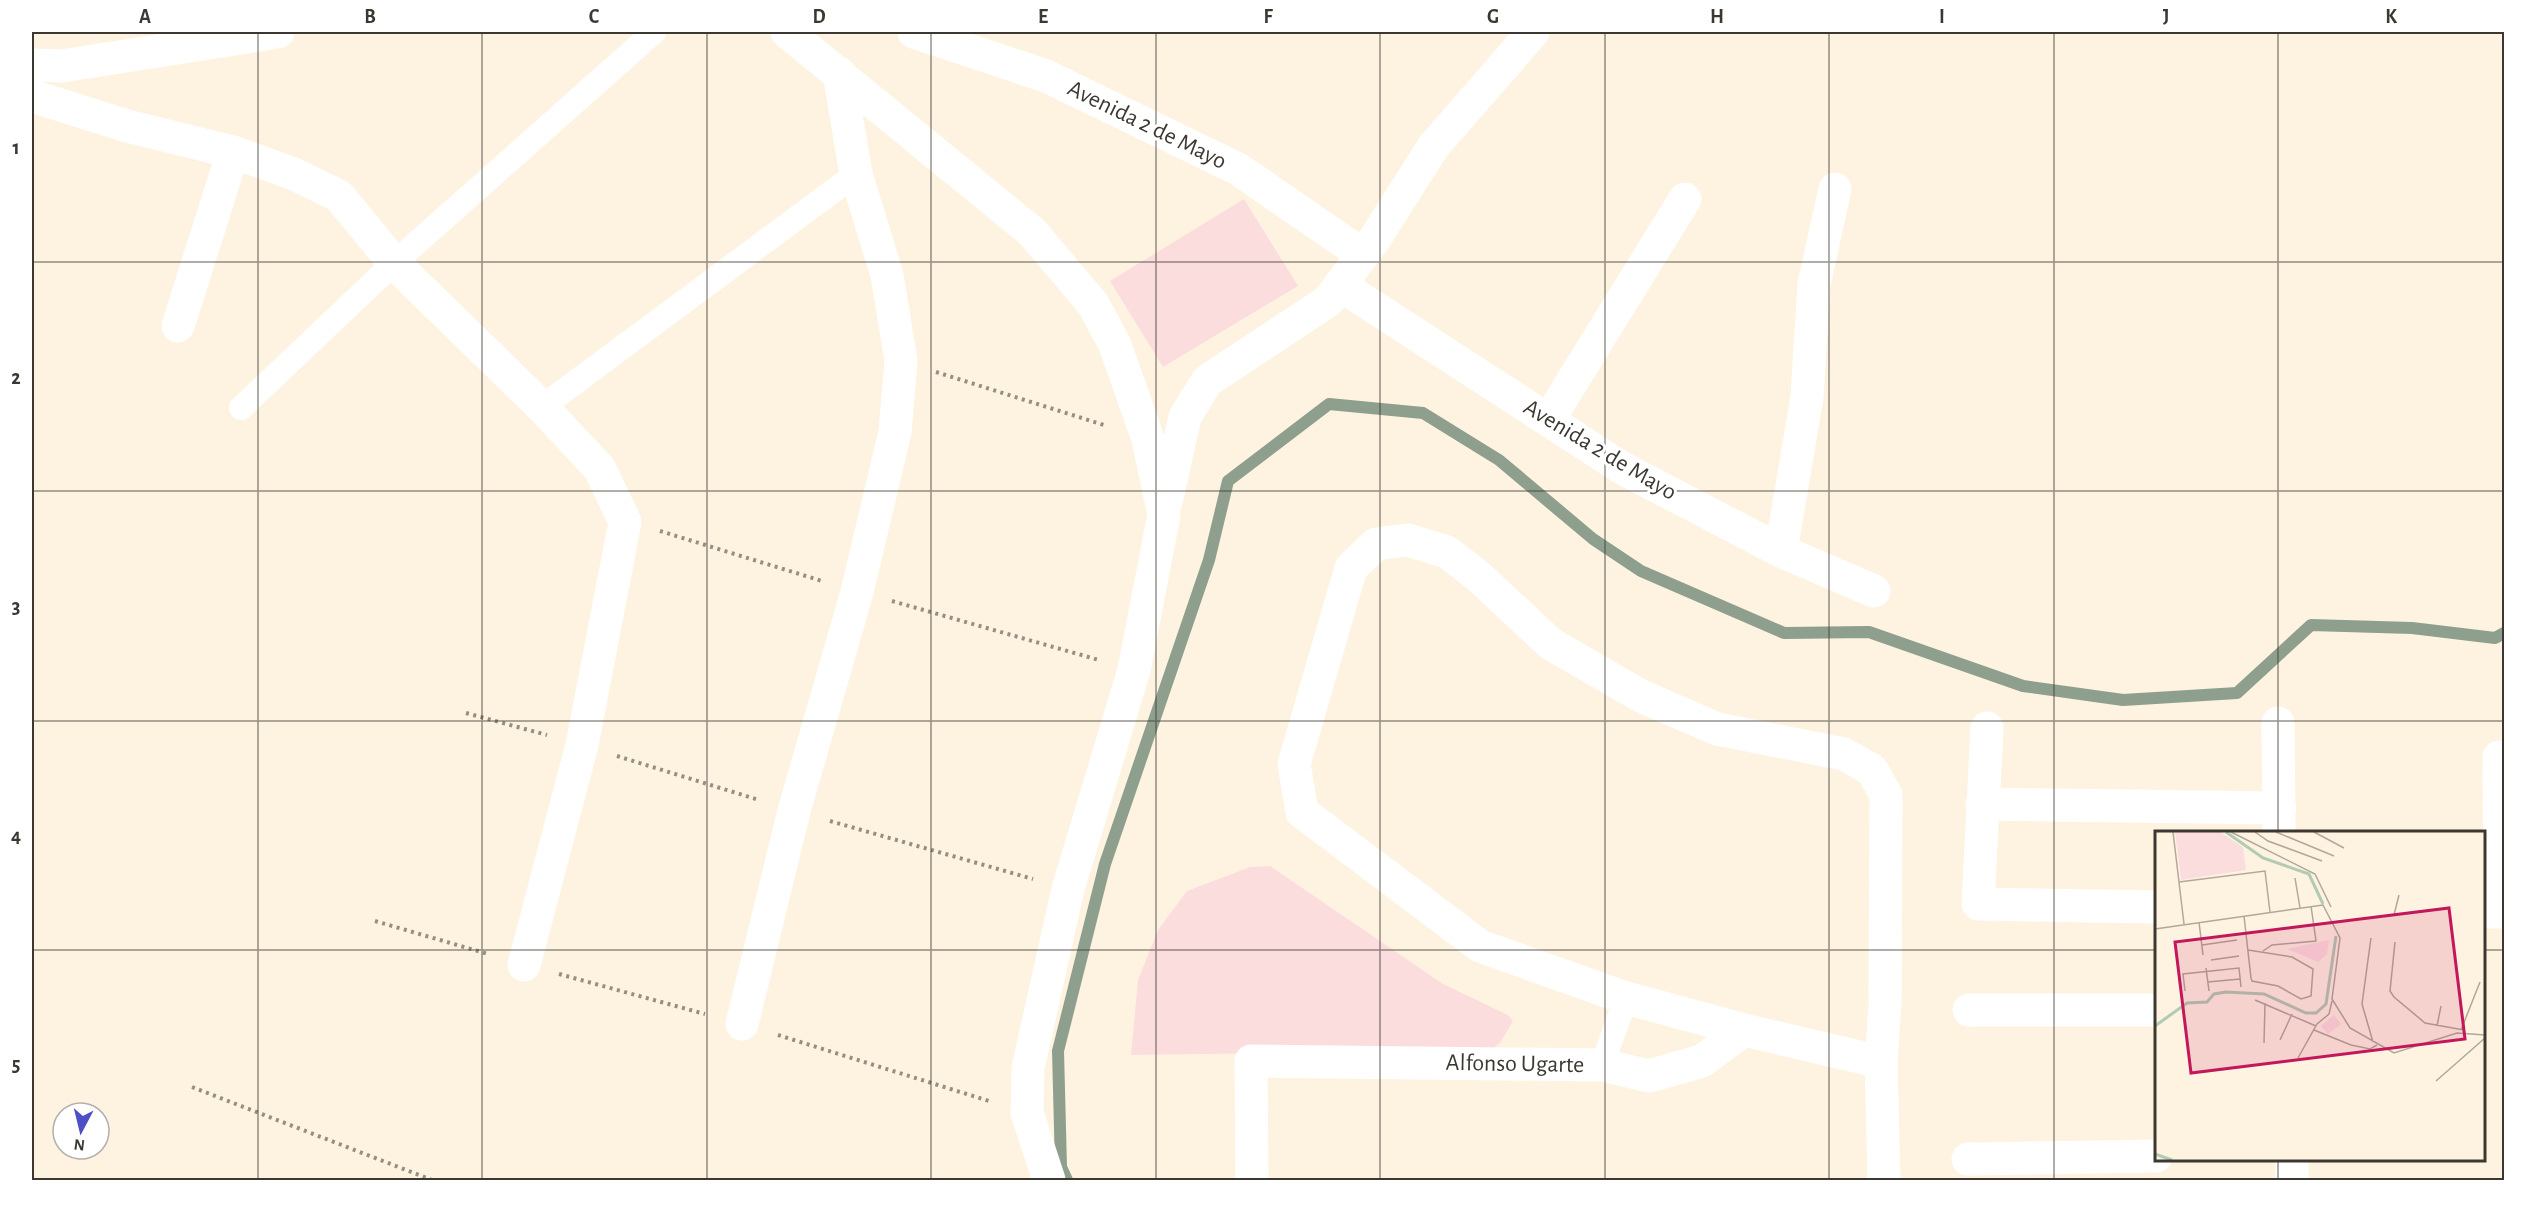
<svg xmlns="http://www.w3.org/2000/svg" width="2536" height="1212" viewBox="0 0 2536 1212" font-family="'Alegreya Sans',sans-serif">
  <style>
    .green { fill: #fcddde }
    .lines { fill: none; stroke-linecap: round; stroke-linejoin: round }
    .stream { stroke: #8e9f8d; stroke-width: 12 }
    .path { stroke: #958e82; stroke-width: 4; stroke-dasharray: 3 4.5; stroke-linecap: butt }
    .service { stroke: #fff; stroke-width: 24 }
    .minor { stroke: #fff; stroke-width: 33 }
    .grid { fill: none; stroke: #3c3831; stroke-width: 1.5; stroke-opacity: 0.55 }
    .labels { text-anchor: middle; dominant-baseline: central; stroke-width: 6; stroke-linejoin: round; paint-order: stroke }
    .street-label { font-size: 24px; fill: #3c3831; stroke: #fff }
    .inset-river { fill: none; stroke: #b1cbb4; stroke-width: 3 }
    .inset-road { fill: none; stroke: #b0a89b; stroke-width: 1.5 }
    .view { fill: #c2185b; fill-opacity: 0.15; stroke: #c2185b; stroke-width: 3 }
    .inset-edge { fill: none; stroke: #3c3831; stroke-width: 3 }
    .neatline { fill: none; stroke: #3c3831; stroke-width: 2 }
    .grid-label { font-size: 20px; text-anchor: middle; font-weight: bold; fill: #3c3831 }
  </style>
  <rect width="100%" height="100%" fill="#fef3e1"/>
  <g class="green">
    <polygon points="1244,199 1298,286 1163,367 1110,281"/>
    <polygon points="1270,866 1443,984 1508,1015 1513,1021 1500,1043 1491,1050 1131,1055 1138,980 1158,930 1187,891 1250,867"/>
  </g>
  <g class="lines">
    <polyline class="stream" points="1067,1180 1061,1167 1058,1051 1105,864 1209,560 1228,481 1329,404 1423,413 1499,460 1593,539 1641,571 1784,633 1869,632 2023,686 2123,700 2237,693 2311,625 2412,628 2495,638 2504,633"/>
    <g class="path">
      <polyline points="936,372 1104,425"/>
      <polyline points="660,531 822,581"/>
      <polyline points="892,601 1099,660"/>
      <polyline points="466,713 547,735"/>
      <polyline points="617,756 759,800"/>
      <polyline points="830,821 1033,879"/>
      <polyline points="375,921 488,954"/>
      <polyline points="559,974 705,1014"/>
      <polyline points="778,1035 989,1101"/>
      <polyline points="192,1087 432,1180"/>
    </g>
    <g class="service">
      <polyline points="542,407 856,174"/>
      <polyline points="241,408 394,263 654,32"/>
      <polyline points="1602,1065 1626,998"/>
    </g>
    <g class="minor">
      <polyline points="787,32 1032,232 1093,304 1115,345 1148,439 1164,515 1134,670 1068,889 1028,1068 1027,1113 1049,1180"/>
      <polyline points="914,32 1046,76 1238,169 1363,255"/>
      <polyline points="32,65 62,66 278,32"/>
      <polyline points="32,96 127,126 233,152 294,174 339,196 394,263 542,407 600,469 625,522 582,745 524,965"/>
      <polyline points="1340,285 1622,468 1781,551 1874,591"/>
      <polyline points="178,326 233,152"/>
      <polyline points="1549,419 1685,199"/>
      <polyline points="1166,502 1185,417 1207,381 1328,301 1374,240 1433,147 1533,32"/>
      <polyline points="1781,551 1807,397 1814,284 1835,189"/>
      <polyline points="2278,723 2279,832"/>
      <polyline points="1987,728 1978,904 2156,907"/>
      <polyline points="1982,804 2280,808"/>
      <polyline points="2484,912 2500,912 2499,757"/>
      <polyline points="1969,1010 2156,1010"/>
      <polyline points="742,1024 794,811 857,592 895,432 901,361 887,275 856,174 839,73"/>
      <polyline points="1881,1062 1744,1030 1626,998 1480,946 1302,812 1294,764 1351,568 1376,544 1408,540 1447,552 1478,576 1551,644 1641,696 1717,729 1844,754 1872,770 1886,795 1885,1004 1881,1062 1884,1180"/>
      <polyline points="1968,1159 2156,1156"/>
      <polyline points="2292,1160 2292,1180"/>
      <polyline points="1252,1180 1251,1061 1602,1065 1649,1076 1702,1061 1744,1030"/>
    </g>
  </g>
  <path class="grid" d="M258 32V1180M482 32V1180M707 32V1180M931 32V1180M1156 32V1180M1380 32V1180M1605 32V1180M1829 32V1180M2054 32V1180M2278 32V832M32 262H2504M32 491H2504M32 721H2504M32 950H2156M2484 950H2504M2278 1160V1180"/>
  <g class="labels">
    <g class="street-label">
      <text transform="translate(1147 125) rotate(26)">Avenida 2 de Mayo</text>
      <text transform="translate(1600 450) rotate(31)">Avenida 2 de Mayo</text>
      <text transform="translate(1515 1064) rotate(1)">Alfonso Ugarte</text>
    </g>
  </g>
  <g transform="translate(2155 831)">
    <rect width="330" height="330" fill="#fef3e1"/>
    <path d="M20 1H65L88 16 91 39 26 49ZM174 109 172 123 163 131 133 118ZM179 184 186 193 173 203 166 195Z" fill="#fcddde"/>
    <path class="inset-river" d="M71 1 108 27 154 43 168 73M0 195 32 172 52 171 59 163 71 161 109 163 151 182H161L171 173 181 105M0 323 17 329"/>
    <path class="inset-road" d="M18 1 29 93M76 1 160 43 176 76M100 1 113 10 167 30M121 1 179 25M159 1 189 17M140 47 145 77M24 51 110 40 115 81M239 84 244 64M89 85 96 147 97 150 123 155 146 168 156 165 158 138 137 126 93 119M44 91 48 124M0 98 168 74 185 107 177 168 195 197 239 222 302 202 330 204M216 107 207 173 218 211M240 111 235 160 239 166 270 192 309 199M47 114 82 109M108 120 117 114 161 110 156 75M56 129 84 125M51 137 54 160M53 151 85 148M30 160 28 143 84 137 86 156M100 169 161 195M282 195 286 175M159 199 196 214 215 218 222 214M306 199 325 151M125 209 137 183M109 212 110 172M143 227 162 193 174 183 177 170M281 250 330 207"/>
    <path class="view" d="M294 77 310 208 36 242 20 111Z"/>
    <rect width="330" height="330" class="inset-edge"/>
  </g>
  <rect width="2536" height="1212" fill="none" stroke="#ffffff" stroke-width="66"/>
  <g transform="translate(81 1131) rotate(187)"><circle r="28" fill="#ffffff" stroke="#b1afad" stroke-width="1.5"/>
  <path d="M0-4.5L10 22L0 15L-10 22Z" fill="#4d4fc5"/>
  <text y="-9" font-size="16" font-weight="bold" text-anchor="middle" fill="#3c3831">N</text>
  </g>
  <rect x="33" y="33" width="2470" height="1146" class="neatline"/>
  <g class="grid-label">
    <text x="145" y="23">A</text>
    <text x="370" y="23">B</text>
    <text x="594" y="23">C</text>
    <text x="819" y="23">D</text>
    <text x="1043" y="23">E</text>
    <text x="1268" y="23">F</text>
    <text x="1493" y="23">G</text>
    <text x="1717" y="23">H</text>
    <text x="1942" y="23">I</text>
    <text x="2166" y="23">J</text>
    <text x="2391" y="23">K</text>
    <text x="16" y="154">1</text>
    <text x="16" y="384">2</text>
    <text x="16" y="613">3</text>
    <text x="16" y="842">4</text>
    <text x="16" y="1071">5</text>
  </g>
</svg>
